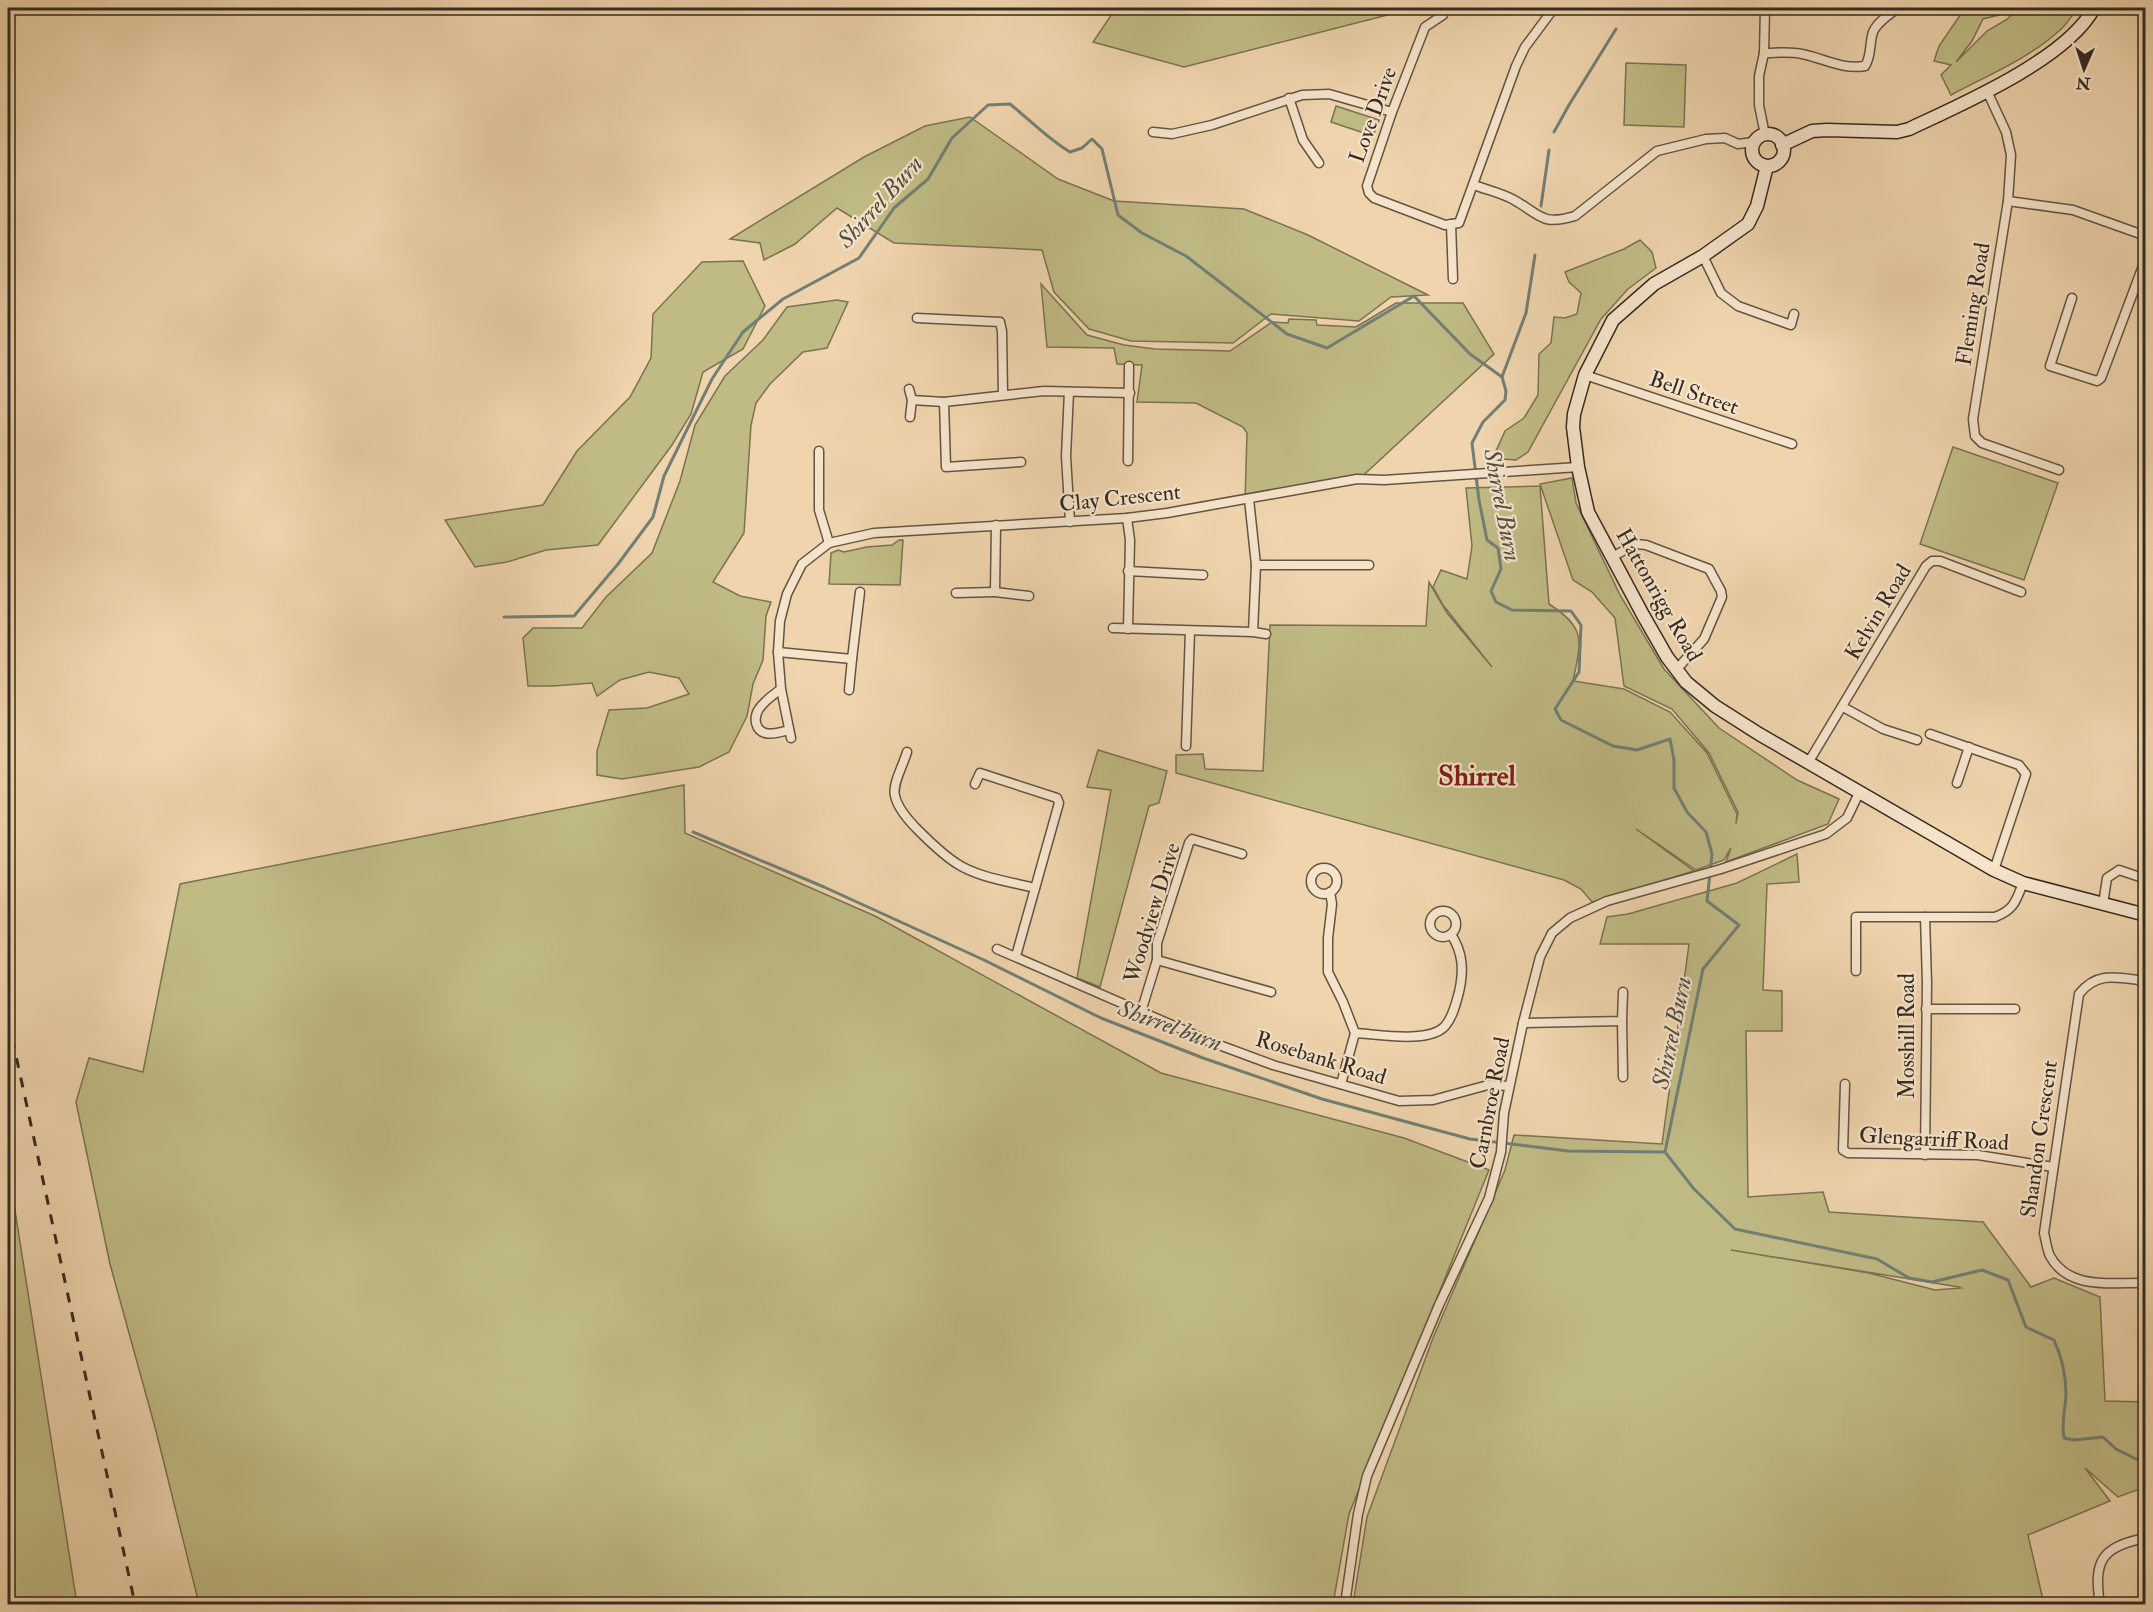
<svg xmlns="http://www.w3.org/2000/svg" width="2153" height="1612" viewBox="0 0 2153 1612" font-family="'IM FELL Double Pica',serif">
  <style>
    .green { fill: #c0bb85; stroke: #7b7252; stroke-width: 1.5; fill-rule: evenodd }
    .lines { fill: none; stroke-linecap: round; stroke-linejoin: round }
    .stream { stroke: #727f74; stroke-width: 3 }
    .street-casing { stroke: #645443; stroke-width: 11 }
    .secondary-casing { stroke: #362a20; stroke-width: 15 }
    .street { stroke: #f5e3ca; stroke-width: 8 }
    .secondary { stroke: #f5e3ca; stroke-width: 12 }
    .rail { stroke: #362a20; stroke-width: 3; stroke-dasharray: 10 10; stroke-linecap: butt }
    .labels { text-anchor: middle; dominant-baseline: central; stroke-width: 4.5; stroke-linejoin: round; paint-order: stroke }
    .street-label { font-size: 22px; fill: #362a20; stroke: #f5e3ca }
    .water-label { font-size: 24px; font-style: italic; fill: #4f4e43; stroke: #f5e3ca }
    .district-label { font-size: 28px; font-weight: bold; fill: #7a1f14; stroke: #f5e3ca }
  </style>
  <rect width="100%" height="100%" fill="#efd4ad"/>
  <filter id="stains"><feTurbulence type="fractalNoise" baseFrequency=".00333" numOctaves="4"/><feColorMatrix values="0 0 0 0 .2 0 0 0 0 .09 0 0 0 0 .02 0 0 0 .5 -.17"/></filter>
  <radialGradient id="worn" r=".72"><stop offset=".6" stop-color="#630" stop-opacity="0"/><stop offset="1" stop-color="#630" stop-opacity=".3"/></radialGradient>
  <g class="green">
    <polygon points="1116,8 1415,8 1184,67 1093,42"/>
    <path d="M1965 8H2008L1999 15 1983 19 1972 41 1956 62 1987 31 2006 20 2020 8H2078C2072 15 2067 24 2060 30 2030 58 1988 75 1951 95L1941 75 1951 65 1934 61 1939 46Z"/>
    <polygon points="1626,63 1686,65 1684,127 1624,125"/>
    <polygon points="1336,106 1379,120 1373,136 1331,122"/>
    <polygon points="970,117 1058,179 1114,201 1244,209 1308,235 1428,295 1391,297 1359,321 1271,314 1233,343 1131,341 1089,329 1054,292 1042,250 894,243 837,208 795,244 764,260 760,243 730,239 864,157 925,126"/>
    <polygon points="1640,240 1652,252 1656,268 1628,289 1601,319 1528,452 1516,460 1502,459 1496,451 1505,431 1524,418 1538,395 1539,354 1551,343 1554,317 1565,318 1577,314 1581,293 1569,282 1565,272 1624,249"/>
    <polygon points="743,261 765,306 743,349 703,372 691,414 672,445 598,545 546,550 507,562 475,567 445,520 543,505 577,451 630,397 651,358 653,314 702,262"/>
    <polygon points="1041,284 1087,335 1124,345 1155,349 1230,351 1272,322 1288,323 1289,319 1316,320 1317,325 1356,327 1396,303 1463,303 1494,354 1355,483 1245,502 1247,433 1243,427 1196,403 1137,402 1142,365 1117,364 1114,348 1047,347"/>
    <polygon points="837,300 848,302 827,348 803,352 770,384 756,403 751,425 744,533 713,582 740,596 771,602 766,616 763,660 753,684 747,716 729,752 699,767 622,779 597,775 597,751 609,710 647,708 689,694 679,678 649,672 620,680 597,696 592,683 553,686 528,686 523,638 533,628 582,628 606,597 652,553 680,481 695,425 725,376 763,340 787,307"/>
    <polygon points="1953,447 2058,483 2024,580 1920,544"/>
    <path d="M1572 478 1576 503 1620 595 1664 669 1719 728 1797 780 1839 799 1828 824 1726 862 1731 848 1724 860 1696 870 1636 829 1694 871 1592 902 1581 889 1564 880 1176 773V755L1203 754 1205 769 1263 771 1270 625 1426 626 1429 582 1447 613 1492 667 1443 605 1433 587 1441 570 1467 579 1472 546 1466 488 1540 486 1549 604C1587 628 1581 641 1573 681L1624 689 1670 712 1707 753 1737 814 1736 824 1738 812 1709 753 1672 709 1624 686 1615 618 1592 592 1573 580 1540 484Z"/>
    <polygon points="899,540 903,540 900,585 829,584 831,553 838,550 844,552 867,547 892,545"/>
    <polygon points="1098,750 1167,771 1159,803 1149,806 1100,987 1077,978 1111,790 1087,787"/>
    <polygon points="684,785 685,833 875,916 1161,1073 1404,1138 1489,1170 1349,1514 1333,1604 199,1604 156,1431 110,1264 76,1102 89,1058 143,1072 180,884"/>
    <path d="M1797 854 1799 882 1767 884 1763 990 1782 991V1031H1746L1748 1197 1823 1192 1829 1212 1983 1222 2031 1287 2054 1278 2100 1297 2105 1401 2145 1402V1487L2118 1497 2085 1468 2110 1501 2028 1535 2044 1604H1353L1367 1517 1433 1338 1505 1170 1514 1135 1662 1144 1689 944H1600L1607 917 1628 914 1737 883ZM1731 1250 1959 1287 1961 1288 1935 1290 1869 1273Z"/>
    <polygon points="8,1166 77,1604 8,1604"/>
  </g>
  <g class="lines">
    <g class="stream">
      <polyline points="1554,132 1569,105 1616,29"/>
      <polyline points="1541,206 1549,150"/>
      <polyline points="1502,377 1526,313 1535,255"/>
      <path d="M504 617 574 616 618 564 653 517 664 476 712 379 743 332 783 299 859 258 894 208 928 179 952 138 988 105 1010 104C1030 120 1048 139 1070 152L1082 148 1092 139 1102 149 1118 215 1142 233 1186 256 1287 334 1327 348 1414 296 1470 354 1502 377 1506 391 1505 400 1483 422 1472 443 1479 500 1487 540 1498 548 1501 569 1491 591 1496 602 1512 610 1571 611 1581 625 1579 672 1555 709 1561 720 1613 746 1637 750 1670 739 1674 760V788L1687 812 1706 832 1712 854 1707 901 1739 925 1703 969 1665 1152 1694 1189 1735 1229 1877 1259 1909 1278 1932 1282 1982 1270 2008 1280 2026 1327 2054 1340C2062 1357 2066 1376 2066 1395 2065 1411 2061 1422 2064 1438L2074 1440 2103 1437 2116 1449 2146 1464"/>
      <polyline points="693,832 824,887 984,960 1101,1018 1203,1058 1322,1099 1470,1139 1568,1151 1665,1152"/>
    </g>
    <defs>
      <g id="street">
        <polyline points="1445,8 1443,15 1425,27 1392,112 1367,186 1369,193 1374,198 1445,225 1459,223 1516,66 1525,47 1554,8"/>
        <polyline points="1765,8 1764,53 1759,76 1759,105 1765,135"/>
        <path d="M1764 53C1776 53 1790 51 1802 54 1823 58 1842 70 1865 66 1872 55 1869 44 1873 32 1877 22 1890 14 1898 8"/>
        <polyline points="1987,91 2006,132 2011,155 2008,201 1973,419 1975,436 1982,443 2059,470"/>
        <polyline points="1289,98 1303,140 1319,163"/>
        <polyline points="1153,132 1172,134 1212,125 1302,95 1329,94 1392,112"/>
        <path d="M1474 185C1487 190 1502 193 1514 200 1541 215 1541 226 1575 216L1657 151 1706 139 1725 138 1738 144 1754 142"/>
        <polyline points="2008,201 2073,210 2146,236"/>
        <polyline points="1451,224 1453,279"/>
        <polyline points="1703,256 1721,293 1738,306 1791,325 1794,314"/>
        <polyline points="2072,298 2050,366 2097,381 2101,378 2146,258"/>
        <polyline points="917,318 1000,322 1002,331 1003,395"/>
        <polyline points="1585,375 1792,444"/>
        <polyline points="909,389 912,400 910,417"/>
        <polyline points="1069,392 1066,456 1070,522"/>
        <polyline points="912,400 944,402"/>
        <polyline points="819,451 819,510 829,543"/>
        <polyline points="1128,461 1129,366"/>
        <polyline points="1021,462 946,467 944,402 1044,391 1130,393"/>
        <polyline points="1249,499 1256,565 1253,632"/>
        <polyline points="1127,518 1130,540 1128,629"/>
        <polyline points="996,525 995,592 1029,596"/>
        <polyline points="1612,557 1636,544 1646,545 1709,569 1721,591 1722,597 1704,639 1676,670"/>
        <polyline points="1256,565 1369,565"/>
        <polyline points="1128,571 1203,575"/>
        <polyline points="956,593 995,592"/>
        <polyline points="1113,628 1253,632 1266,634"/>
        <polyline points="778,652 852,659 860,592"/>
        <path d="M781 689C773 695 764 701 759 709 756 713 755 717 756 723 760 739 777 733 789 730"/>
        <polyline points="849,690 852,659"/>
        <polyline points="1843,707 1883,729 1917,740"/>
        <polyline points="1930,734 2019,765 2026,774 1994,870"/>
        <polyline points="791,738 781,689 778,652 780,621 787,594 802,564 829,543 874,533 1127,518 1167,513 1357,479 1384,480 1578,467"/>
        <polyline points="1186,746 1190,631"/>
        <path d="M907 752C903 766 892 784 895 796 898 809 909 821 918 830 930 842 942 854 956 863 976 877 1011 882 1035 888"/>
        <polyline points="1808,763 1926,566 1932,561 1940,561 2021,592"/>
        <polyline points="1957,783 1969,747"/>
        <polyline points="975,784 980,773 1057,798 1059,803 1016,956"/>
        <circle cx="1324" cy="881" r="13"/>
        <polyline points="1330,892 1332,904 1328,938 1328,972 1343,1002 1355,1033"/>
        <polyline points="2103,904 2107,878 2119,870 2146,879"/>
        <circle cx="1443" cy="924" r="13"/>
        <polyline points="1925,917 1927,983 1925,1155"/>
        <polyline points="997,949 1211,1042 1273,1065 1399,1101 1433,1100 1488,1085 1509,1086"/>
        <polyline points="1157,960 1271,992"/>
        <path d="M1856 971V917H1995C2014 910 2016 901 2023 883"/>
        <path d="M2146 981C2119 978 2098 970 2079 994L2044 1233C2046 1241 2047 1250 2050 1256 2069 1291 2113 1282 2146 1283"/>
        <polyline points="1926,1009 2015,1009"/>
        <polyline points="1141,1012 1157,960 1157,943 1189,843 1192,839 1242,854"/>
        <polyline points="1622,1021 1623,1077"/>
        <polyline points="1523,1023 1622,1021 1623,992"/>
        <path d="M1341 1084 1355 1033C1377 1034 1429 1044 1445 1026 1453 1017 1456 1003 1459 992 1464 970 1463 953 1451 934"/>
        <polyline points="1845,1084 1843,1150 1848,1153 1978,1155 2053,1167"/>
        <polyline points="1345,1604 1358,1514 1367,1476 1439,1305 1489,1198 1501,1152 1504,1113 1523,1023 1540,957 1552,933 1570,918 1607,901 1721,869 1826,834 1847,818 1859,793"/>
        <path d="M2100 1604C2093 1562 2101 1546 2146 1538"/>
      </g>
      <g id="secondary">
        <circle cx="1768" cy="150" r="16"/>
        <path d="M1782 145 1812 131 1827 130 1897 132 1909 129C1962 104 2067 59 2094 8"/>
        <polyline points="1767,166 1757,206 1748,224 1703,256 1654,284 1613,320 1585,375 1574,414 1573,427 1578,467 1588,512 1643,615 1667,657 1686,682 1715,706 1759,734 1994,870 2023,883 2146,915"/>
      </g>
    </defs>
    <use href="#street" class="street-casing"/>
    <use href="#secondary" class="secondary-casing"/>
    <use href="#street" class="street"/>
    <use href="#secondary" class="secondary"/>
    <polyline class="rail" points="8,1019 135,1604"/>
  </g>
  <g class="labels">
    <g class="street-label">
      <text transform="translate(1373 115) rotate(-70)">Love Drive</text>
      <text transform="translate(1973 304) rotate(-81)">Fleming Road</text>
      <text transform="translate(1694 393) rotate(19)">Bell Street</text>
      <text transform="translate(1120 498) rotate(-6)">Clay Crescent</text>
      <text transform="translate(1659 595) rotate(60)">Hattonrigg Road</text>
      <text transform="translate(1878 612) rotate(-59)">Kelvin Road</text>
      <text transform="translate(1152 913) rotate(-73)">Woodview Drive</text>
      <text transform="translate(1907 1036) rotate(-90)">Mosshill Road</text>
      <text transform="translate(1321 1058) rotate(17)">Rosebank Road</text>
      <text transform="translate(1490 1103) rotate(-79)">Carnbroe Road</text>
      <text transform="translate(1934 1139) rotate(3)">Glengarriff Road</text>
      <text transform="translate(2039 1139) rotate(-82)">Shandon Crescent</text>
    </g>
    <g class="water-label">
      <text transform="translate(880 202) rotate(-48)">Shirrel Burn</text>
      <text transform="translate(1502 505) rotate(79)">Shirrel Burn</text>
      <text transform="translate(1170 1026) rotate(20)">Shirrel burn</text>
      <text transform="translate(1672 1033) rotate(-78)">Shirrel Burn</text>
    </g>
    <g class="district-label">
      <text x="1477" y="776">Shirrel</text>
    </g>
  </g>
  <rect width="2153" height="1612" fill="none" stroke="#efd4ad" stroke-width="30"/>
  <rect x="9" y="9" width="2135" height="1594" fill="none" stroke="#362a20" stroke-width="3"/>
  <rect x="15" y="15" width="2123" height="1582" fill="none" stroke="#362a20" stroke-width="1.5"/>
  <g transform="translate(2084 69) rotate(183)" stroke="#f5e3ca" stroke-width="4.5" paint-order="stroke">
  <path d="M0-4.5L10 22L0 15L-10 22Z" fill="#362a20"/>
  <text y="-9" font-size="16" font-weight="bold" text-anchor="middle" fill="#362a20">N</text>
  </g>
  <rect width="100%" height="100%" filter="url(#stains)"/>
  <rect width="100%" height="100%" fill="url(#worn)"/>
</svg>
